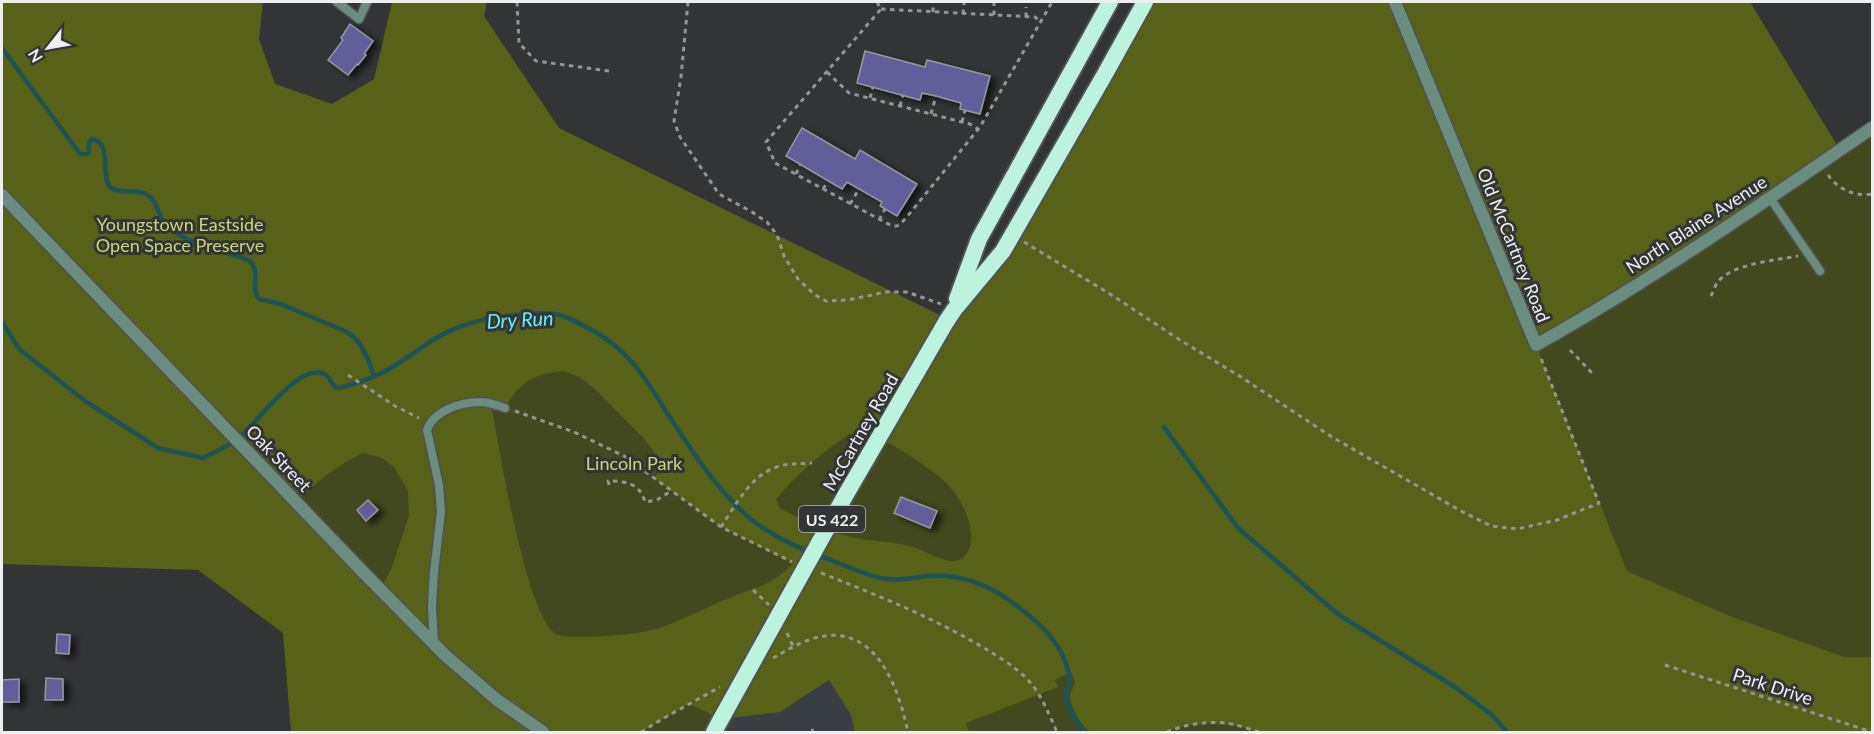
<svg xmlns="http://www.w3.org/2000/svg" width="1874" height="734" viewBox="0 0 1874 734" font-family="Lato,sans-serif">
  <style>
    .built { fill: #393e45 }
    .green { fill: #42491e }
    .forest { fill: #576117; fill-rule: evenodd }
    .lines { fill: none; stroke-linecap: round; stroke-linejoin: round }
    .stream { stroke: #1c5457; stroke-width: 4.5 }
    .building { fill: #605e9b; stroke: #98989b; stroke-width: 1.5; filter: url(#shadow) }
    .service-casing { stroke: #515254; stroke-width: 11 }
    .minor-casing { stroke: #515254; stroke-width: 15 }
    .tertiary-casing { stroke: #515254; stroke-width: 15 }
    .trunk-casing { stroke: #515254; stroke-width: 20 }
    .path { stroke: #949597; stroke-width: 3; stroke-dasharray: 4.5 4.5; stroke-linecap: butt }
    .service { stroke: #6b8d80; stroke-width: 8 }
    .minor { stroke: #6b8d80; stroke-width: 12 }
    .tertiary { stroke: #6b8d80; stroke-width: 12 }
    .trunk { stroke: #bdf2de; stroke-width: 16 }
    .trunk-bridge-casing { stroke: #515254; stroke-width: 20; stroke-linecap: butt }
    .trunk-bridge { stroke: #bdf2de; stroke-width: 16 }
    .labels { text-anchor: middle; dominant-baseline: central; stroke-width: 6; stroke-linejoin: round; paint-order: stroke }
    .shield { fill: #333436; stroke: #b6b7b9; stroke-width: 1.5 }
    .shield-label { font-size: 16px; font-weight: bold; fill: #eeeff1 }
    .park-label { font-size: 18px; fill: #c8d874; stroke: #333436 }
    .street-label { font-size: 18px; fill: #eeeff1; stroke: #333436 }
    .water-label { font-size: 20px; font-style: italic; fill: #5ef3fb; stroke: #333436 }
  </style>
  <defs>
    <filter id="shadow"><feDropShadow dx="6" dy="3.5" stdDeviation="3" flood-color="#0009"/></filter>
  </defs>
  <rect width="100%" height="100%" fill="#333436"/>
  <polygon class="built" points="829,680 851,715 855,732 714,732 721,719 780,712"/>
  <polygon class="green" points="2,2 275,84 948,319 1316,479 1872,128 1872,732 855,732 851,715 829,680 780,712 721,719 714,732 543,732 496,699 283,488"/>
  <path class="forest" d="M2 2H263L259 39 275 84 332 104 374 79 392 2H487L484 16 559 128 948 319 1003 251 1145 2H1750L1840 150 1536 345 1627 571 1727 615 1844 657H1872V732H1253V730C1225 722 1194 720 1167 732L1089 731C1082 727 1070 706 1070 697 1070 692 1074 687 1075 682L1071 672 1055 680 1058 687 966 723 969 732H855L851 715 829 680 780 712 721 719 689 704 641 732H291L283 633 198 570 2 564ZM563 371 580 377 597 391 645 440 665 466 654 478 721 527 793 563C773 585 760 586 734 596 716 603 698 612 680 620 667 626 651 631 637 633 622 635 567 640 556 634 525 614 499 445 491 404L505 408C520 382 533 374 563 371ZM850 434C856 434 862 434 868 435 887 438 931 469 945 482 959 495 970 516 971 534 972 543 969 554 961 559 949 566 931 554 919 549 894 540 868 542 843 535 821 529 800 519 780 508L776 499C797 474 823 451 850 434ZM363 453 382 458 394 467 408 491 409 516 391 570 380 589 296 502C317 482 337 465 363 453Z"/>
  <g class="lines">
    <g class="stream">
      <path d="M2 48 80 154H87L89 152V143L92 139C113 142 100 177 110 187 117 194 136 189 146 194 160 202 157 219 169 228 193 247 223 249 250 261 262 275 249 286 259 299L281 304 347 332C363 342 368 359 374 376"/>
      <path d="M2 322 19 349 85 401 158 448 203 458C214 452 227 447 236 440 254 428 303 355 327 376 330 379 332 384 335 387L340 388C352 384 365 381 377 375 399 366 417 349 438 337 463 323 488 317 516 315 530 314 546 312 560 315 570 318 581 324 590 329 635 353 648 385 675 425 696 457 718 490 747 516 774 539 808 552 841 564 855 570 871 577 887 579 901 581 915 577 930 576 956 574 981 582 1003 596 1031 615 1063 640 1069 675 1071 683 1067 687 1066 694 1065 703 1079 727 1085 732"/>
      <polyline points="1164,427 1238,528 1339,615 1455,687 1492,715 1507,732"/>
    </g>
  </g>
  <g class="building">
    <polygon points="350,24 373,41 364,54 366,55 358,65 357,64 348,75 328,60 343,40 341,38"/>
    <polygon points="865,51 925,67 927,60 990,76 980,114 960,109 961,103 936,96 922,93 920,100 857,83"/>
    <polygon points="802,128 855,159 860,150 917,184 897,216 880,206 882,202 847,182 842,189 786,156"/>
    <polygon points="901,497 937,511 930,528 894,513"/>
    <polygon points="368,500 378,510 366,521 357,510"/>
    <polygon points="57,634 70,635 69,654 56,653"/>
    <polygon points="46,678 63,679 63,700 45,700"/>
    <polygon points="19,679 19,702 2,702 2,680"/>
  </g>
  <g class="lines">
    <defs>
      <g id="service">
        <polyline points="337,2 359,19 367,2"/>
        <polyline points="1770,198 1820,271"/>
        <path d="M434 644 432 607 434 572 441 512 439 485 427 430C433 411 461 402 480 402 489 402 497 405 505 408"/>
      </g>
      <path id="minor" d="M1395 2 1536 345C1652 280 1763 203 1872 128"/>
      <polyline id="tertiary" points="2,195 363,572 446,656 496,699 543,732"/>
      <g id="trunk">
        <polyline points="957,299 979,239 1110,2"/>
        <polyline points="946,322 954,310 1003,251 1105,74 1145,2"/>
        <polyline points="714,732 721,719"/>
      </g>
    </defs>
    <use href="#service" class="service-casing"/>
    <use href="#minor" class="minor-casing"/>
    <use href="#tertiary" class="tertiary-casing"/>
    <use href="#trunk" class="trunk-casing"/>
    <g class="path">
      <polyline points="517,2 519,43 536,61 609,71"/>
      <polyline points="688,2 681,77 674,121 680,137 719,194 752,212 767,222 777,235 784,256 798,279 815,295 826,301 848,300 886,292 907,292 941,304"/>
      <path d="M877 2 881 9 766 142 775 163 892 226C899 227 901 223 906 218L980 127 1052 2"/>
      <polyline points="881,9 1035,17 1041,22"/>
      <polyline points="933,12 933,2"/>
      <polyline points="963,14 964,2"/>
      <polyline points="994,15 994,2"/>
      <polyline points="1026,17 1026,7"/>
      <polyline points="827,72 849,93 970,124 978,129"/>
      <polyline points="870,98 873,87"/>
      <polyline points="900,106 903,95"/>
      <polyline points="931,114 936,96"/>
      <polyline points="962,122 965,110"/>
      <polyline points="796,174 800,165"/>
      <path d="M1828 175C1838 189 1855 197 1872 194"/>
      <polyline points="823,189 828,181"/>
      <polyline points="850,204 859,189"/>
      <polyline points="879,220 885,209"/>
      <polyline points="1024,242 1110,294 1180,340 1241,377 1332,437 1461,511 1491,526 1517,529 1557,520 1599,503 1540,356"/>
      <path d="M1711 296C1713 292 1715 286 1717 283 1730 264 1777 260 1798 256"/>
      <polyline points="1570,350 1592,373"/>
      <polyline points="348,375 395,406 419,418"/>
      <polyline points="515,411 574,432 624,456 721,527 792,562"/>
      <path d="M609 485 608 481C625 481 640 483 645 502L657 500 671 491"/>
      <path d="M721 527C735 506 749 478 774 468 786 463 799 464 812 463"/>
      <path d="M821 573C877 595 932 617 984 648 1002 659 1021 670 1034 687 1044 701 1050 717 1057 732"/>
      <polyline points="753,590 769,605"/>
      <polyline points="787,633 793,646"/>
      <path d="M773 658C789 649 805 639 824 636 878 628 899 690 908 732"/>
      <polyline points="1665,665 1872,732"/>
      <polyline points="812,729 813,732"/>
      <polyline points="641,732 664,718 720,687"/>
      <path d="M1167 732C1185 724 1212 720 1232 724 1241 726 1251 730 1260 732"/>
    </g>
    <use href="#service" class="service"/>
    <use href="#minor" class="minor"/>
    <use href="#tertiary" class="tertiary"/>
    <use href="#trunk" class="trunk"/>
    <defs>
      <polyline id="trunk-bridge" points="721,719 845,496 946,322"/>
    </defs>
    <use href="#trunk-bridge" class="trunk-bridge-casing"/>
    <use href="#trunk-bridge" class="trunk-bridge"/>
  </g>
  <g class="labels">
    <rect class="shield" x="799" y="506" width="66" height="26" rx="4.5"/>
    <g class="shield-label">
      <text x="832" y="519">US 422</text>
    </g>
    <g class="park-label">
      <text x="180" y="224">Youngstown Eastside<tspan x="180" dy="21">Open Space Preserve</tspan></text>
      <text x="634" y="463">Lincoln Park</text>
    </g>
    <g class="street-label">
      <text transform="translate(1696 224) rotate(-33)">North Blaine Avenue</text>
      <text transform="translate(1514 245) rotate(68)">Old McCartney Road</text>
      <text transform="translate(860 432) rotate(-60)">McCartney Road</text>
      <text transform="translate(279 458) rotate(46)">Oak Street</text>
      <text transform="translate(1773 686) rotate(18)">Park Drive</text>
    </g>
    <g class="water-label">
      <text transform="translate(520 319) rotate(-3)">Dry Run</text>
    </g>
  </g>
  <rect width="1874" height="734" fill="none" stroke="#eeeff1" stroke-width="6"/>
  <g transform="translate(48 48) rotate(239)" stroke="#333436" stroke-width="4.5" paint-order="stroke">
  <path d="M0-4.5L10 22L0 15L-10 22Z" fill="#eeeff1"/>
  <text y="-9" font-size="16" font-weight="bold" text-anchor="middle" fill="#eeeff1">N</text>
  </g>
</svg>
